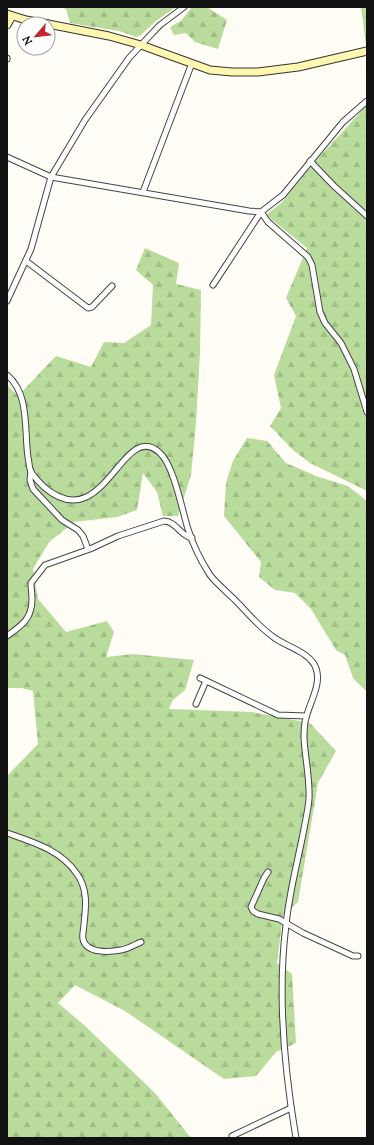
<svg xmlns="http://www.w3.org/2000/svg" width="374" height="1145" viewBox="0 0 374 1145" font-family="Lora,serif">
  <style>
    .forest { fill: url(#forest-firs) }
    .lines { fill: none; stroke-linecap: round; stroke-linejoin: round }
    .street-casing { stroke: #444; stroke-width: 7 }
    .secondary-casing { stroke: #333; stroke-width: 9 }
    .street { stroke: #fff; stroke-width: 5 }
    .secondary { stroke: #fff6b0; stroke-width: 7 }
  </style>
  <defs>
    <pattern id="forest-firs" width="22" height="20" patternUnits="userSpaceOnUse"><rect width="22" height="20" fill="#b9dc9c"/><path d="M5 1l3.5 6h-7zM16 11l3.5 6h-7z" fill="#9ebc85"/></pattern>
  </defs>
  <rect width="100%" height="100%" fill="#fffdf5"/>
  <g class="forest">
    <polygon points="59,7 176,7 156,21 141,35 136,37 119,31 70,23 66,9"/>
    <polygon points="192,7 207,7 227,20 218,49 195,42 186,33 174,35 170,27 181,21"/>
    <polygon points="361,7 367,7 367,45 366,46"/>
    <polygon points="367,105 367,491 310,463 293,450 270,426 281,408 274,375 296,316 286,298 307,248 266,215 281,203 320,156"/>
    <polygon points="145,248 179,263 176,284 201,290 200,352 196,423 191,475 178,516 163,516 157,492 143,473 137,510 117,517 74,522 49,542 33,569 38,599 66,632 107,621 114,632 106,657 133,654 194,660 185,690 173,700 169,709 252,712 310,723 336,751 318,783 298,902 283,915 277,963 292,974 296,1043 276,1052 256,1076 224,1079 125,1011 75,985 58,1003 84,1025 155,1093 191,1138 7,1138 7,776 38,744 33,691 22,688 7,688 7,385 18,396 56,356 91,367 104,342 124,343 151,325 153,285 136,270"/>
    <polygon points="247,438 267,441 286,463 316,476 348,486 367,501 367,692 353,678 345,655 336,650 311,609 295,593 275,590 259,577 261,562 224,516 226,483 233,461"/>
  </g>
  <g class="lines">
    <defs>
      <g id="street">
        <polyline points="7,59 7,58"/>
        <polyline points="7,157 51,177 249,211 261,212"/>
        <polyline points="310,161 334,186 367,216"/>
        <polyline points="143,192 192,63"/>
        <polyline points="261,212 268,222 308,257 312,265 320,312 325,323 341,343 354,369 367,412"/>
        <polyline points="26,261 88,308 92,307 112,286"/>
        <polyline points="213,285 261,212 283,195 343,122 367,101"/>
        <polyline points="7,301 31,249 51,177 85,120 129,58 141,45 160,25 184,7"/>
        <path d="M7 375C30 394 24 430 28 457 29 461 29 468 31 472 34 477 40 483 44 487 105 539 122 417 160 453 174 466 182 510 188 529 193 545 201 561 210 575 217 584 227 592 235 600 247 612 258 626 272 636 284 646 305 650 314 664 324 681 310 701 306 718 304 724 304 731 304 738 305 758 310 778 309 799 308 811 305 823 303 834 297 864 289 894 286 925 277 996 284 1068 296 1138"/>
        <polyline points="31,471 30,480 33,489 62,520 78,530 83,536 88,549"/>
        <path d="M7 636C22 625 32 619 32 599 32 594 31 589 31 583L45 565 90 549 118 536 164 521C176 521 180 536 192 538"/>
        <polyline points="200,678 278,715 306,716"/>
        <polyline points="196,704 206,681"/>
        <path d="M7 833C33 842 61 850 77 874 88 889 86 907 84 924 84 928 82 935 83 939 86 954 110 952 121 950 128 949 134 945 141 942"/>
        <polyline points="268,872 264,878 251,907 253,911 258,914 279,919 303,933 353,956 358,956"/>
        <polyline points="232,1136 291,1108"/>
      </g>
      <g id="secondary">
        <polyline points="7,14 26,20 48,24"/>
        <polyline points="48,24 109,36 141,45 210,70 232,72 258,72 298,67 367,51"/>
        <polyline points="7,25 12,16"/>
      </g>
    </defs>
    <use href="#street" class="street-casing"/>
    <use href="#secondary" class="secondary-casing"/>
    <use href="#street" class="street"/>
    <use href="#secondary" class="secondary"/>
  </g>
  <rect width="374" height="1145" fill="none" stroke="#111111" stroke-width="16"/>
  <g transform="translate(36 36) rotate(242)"><circle r="19" fill="#ffffff" stroke="#a0a0a0"/>
  <path d="M0-3L7 15L0 10L-7 15Z" fill="#c4262e"/>
  <text y="-6" font-size="11" font-weight="bold" text-anchor="middle" fill="#111111">N</text>
  </g>
</svg>
